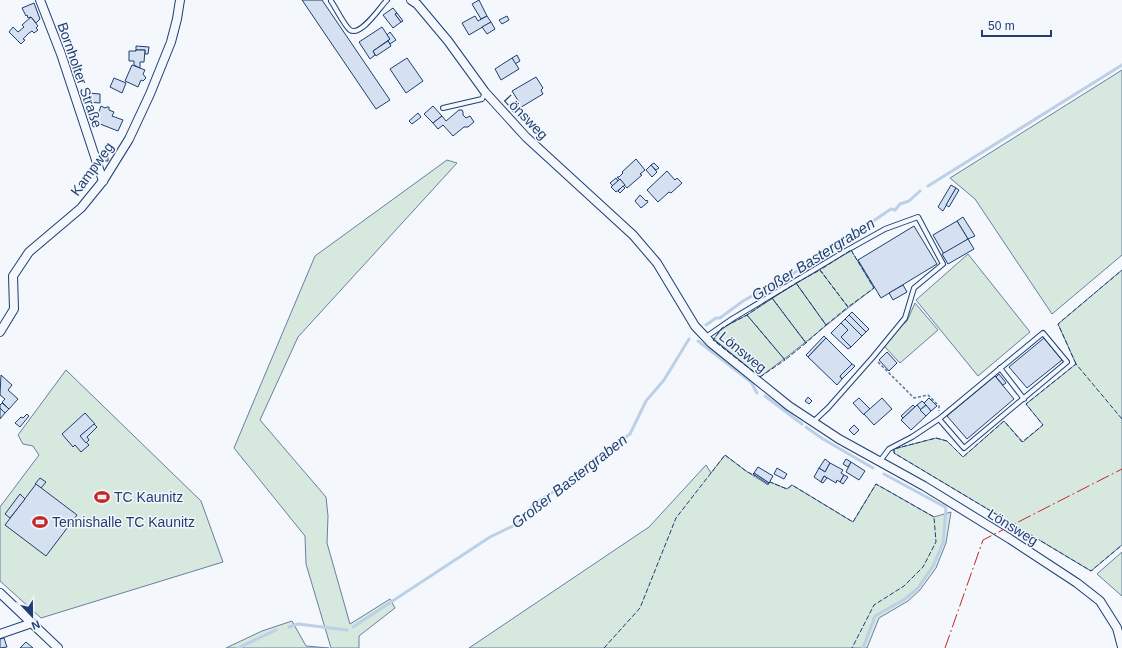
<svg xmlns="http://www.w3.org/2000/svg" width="1122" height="648" viewBox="0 0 1122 648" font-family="Helvetica,sans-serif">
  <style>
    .green { fill: #d7e8df; stroke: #687fa3 }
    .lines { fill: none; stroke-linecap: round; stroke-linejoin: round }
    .stream { stroke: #bed0e5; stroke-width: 3 }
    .building { fill: #d5e0f0; stroke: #1d3f73 }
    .service-casing { stroke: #1d3f73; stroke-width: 6 }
    .minor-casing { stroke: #1d3f73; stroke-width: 10 }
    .path { stroke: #5e769c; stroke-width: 1.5; stroke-dasharray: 3 2; stroke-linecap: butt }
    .service { stroke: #f4f7fb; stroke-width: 4 }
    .minor { stroke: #f4f7fb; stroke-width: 8 }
    .fence { stroke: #1d3f73; stroke-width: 1; stroke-dasharray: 5 2; stroke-linecap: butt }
    .power { stroke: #c62828; stroke-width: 1; stroke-dasharray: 14 3 2 3; stroke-linecap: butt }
    .labels { text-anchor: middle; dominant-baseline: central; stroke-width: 3; stroke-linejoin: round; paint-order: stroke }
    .street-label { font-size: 14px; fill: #1d3f73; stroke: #f4f7fb }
    .poi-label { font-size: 14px; fill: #1d3f73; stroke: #f4f7fb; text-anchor: start }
    .water-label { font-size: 15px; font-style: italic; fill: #1d3f73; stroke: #f4f7fb }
  </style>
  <rect width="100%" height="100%" fill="#f4f7fb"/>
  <g class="green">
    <polygon points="1122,70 1122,255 1052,314 975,199 950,178"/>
    <polygon points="447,160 457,163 298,337 260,420 326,497 328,516 327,543 350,624 390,599 395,608 359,636 359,648 331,648 306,564 305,536 234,448 315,256"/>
    <path d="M851 250 874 288C835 317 799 349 760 377L713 340 722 328 747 315 796 283Z"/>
    <polygon points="968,254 1030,332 978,376 916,300"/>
    <polygon points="1122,270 1122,545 1091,571 894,453 894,449 936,438 947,441 963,457 1004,421 1023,442 1043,425 1026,404 1076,364 1058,324"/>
    <polygon points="915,303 938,330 900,363 884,346 898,329 907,321"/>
    <polygon points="66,370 201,501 223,562 41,618 0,581 0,507 39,455 33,446 23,444 18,435"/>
    <polygon points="725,455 746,471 768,485 770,482 787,489 792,485 853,522 876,484 934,517 951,512 946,543 936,568 920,590 908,601 879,618 867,648 469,648 649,527 706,465 711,473"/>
    <polygon points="1122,552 1122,596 1097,574"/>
    <polygon points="292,621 306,646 329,648 226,648 262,631"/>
  </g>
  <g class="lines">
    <g class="stream">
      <polyline points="928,186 1122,65"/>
      <polyline points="706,325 716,318 720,318 743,301 801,269 818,256 829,251 891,209 895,210 900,204 909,201 920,191"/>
      <polyline points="698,341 751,382 757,393"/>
      <polyline points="765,396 802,424"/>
      <polyline points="806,427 823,439 873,468"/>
      <polyline points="289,627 298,624 347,630"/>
      <polyline points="353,627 490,537 515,525 535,503 571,481 591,462 630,434 646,401 664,380 689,339"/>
      <polyline points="238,648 276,630"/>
      <polyline points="863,648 875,616 905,599 918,588 933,566 943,543 946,509 945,507 884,474"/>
    </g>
  </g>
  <g class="building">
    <polygon points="302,0 322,0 390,100 376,109"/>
    <polygon points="479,0 487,16 481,19 472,4"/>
    <polygon points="34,3 40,19 36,23 31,17 28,18 27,15 26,16 22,8"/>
    <polygon points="393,8 397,13 395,14 401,22 393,28 383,15"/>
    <polygon points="397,13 403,21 401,22 395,14"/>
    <polygon points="475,16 478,21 487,16 491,22 469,35 462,23"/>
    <polygon points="507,16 509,20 502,24 499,20"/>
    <polygon points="31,17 38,26 36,28 38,30 34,33 32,31 29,33 23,39 25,40 21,44 9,32 13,27 18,32 24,27 22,25"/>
    <polygon points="491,22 495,29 487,34 482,27"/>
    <polygon points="382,27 390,39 373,51 375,55 370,59 359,42"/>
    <polygon points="390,32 396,40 390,44 388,41 390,39 387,35"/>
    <polygon points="388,41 391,46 376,56 373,51"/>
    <polygon points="136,46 149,47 148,54 145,54 145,50 136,50 136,51"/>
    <polygon points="136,50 145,50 144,62 140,62 140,68 134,65 134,61 129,61 129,51 136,51"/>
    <polygon points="517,55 520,61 515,64 512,58"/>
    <polygon points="407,58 423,81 406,93 390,69"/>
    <polygon points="512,58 519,69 501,80 495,69"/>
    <polygon points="132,65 145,70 143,74 146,78 143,81 141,80 138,87 125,81"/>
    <polygon points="536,77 543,88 541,90 543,94 513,112 510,107 519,102 512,91"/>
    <polygon points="114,78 126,83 122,93 110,87"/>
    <polygon points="88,93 100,94 100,103 88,102"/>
    <polygon points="101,106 105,108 107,107 109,107 109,110 114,112 112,116 123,120 118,131 95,122"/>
    <polygon points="433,106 442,116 433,123 424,114"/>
    <polygon points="459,110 462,110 463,112 463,115 466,118 470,116 474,122 468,127 464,127 453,136 443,125 438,129 433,123 442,116 446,121"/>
    <polygon points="418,113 421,117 412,124 409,121"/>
    <polygon points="102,156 108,156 108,161 103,161"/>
    <polygon points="636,159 645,170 640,174 642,175 627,188 617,177 619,177 623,173 622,172"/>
    <polygon points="654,163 659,168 656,170 651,165"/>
    <polygon points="651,165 657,172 652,177 646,170"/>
    <polygon points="667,171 675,180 677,178 682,183 671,193 669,192 658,202 647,190"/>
    <polygon points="616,178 618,181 613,186 610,183"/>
    <polygon points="620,179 625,185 616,192 611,187"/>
    <polygon points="951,185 956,188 943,211 938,207"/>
    <polygon points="623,186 625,188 620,193 618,191"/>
    <polygon points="956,188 959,190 949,207 946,205"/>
    <polygon points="640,195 646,201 647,200 648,202 641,208 635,201"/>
    <polygon points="963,217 975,236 968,239 957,221"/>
    <polygon points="957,221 968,239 944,254 933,235"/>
    <polygon points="914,226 937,264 881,298 858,260"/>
    <polygon points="968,239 974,249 948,264 942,254"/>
    <polygon points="903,285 907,292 893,300 889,293"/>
    <polygon points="852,312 869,329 866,332 849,315"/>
    <polygon points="849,315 866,332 862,336 845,319"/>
    <polygon points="845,319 862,336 851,347 841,337 848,330 841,323"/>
    <polygon points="841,323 848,330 841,337 851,347 848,349 831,333"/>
    <polygon points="824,336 826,338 808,357 806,355"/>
    <polygon points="826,338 852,364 840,376 842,379 837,385 808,357"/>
    <polygon points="1044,338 1062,360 1027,388 1009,367"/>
    <polygon points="887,352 897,363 889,371 879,360"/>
    <polygon points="852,364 855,366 842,379 840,376"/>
    <polygon points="999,374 1006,383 1003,385 996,377"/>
    <polygon points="1,375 12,385 8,390 18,399 9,409 2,402 5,399 0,395"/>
    <polygon points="995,376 1014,399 967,439 947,416"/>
    <polygon points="808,397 812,401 809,404 805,401"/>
    <polygon points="859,398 870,409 864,415 853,403"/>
    <polygon points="882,398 892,409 874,425 864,414"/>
    <polygon points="929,398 937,406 931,411 924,403"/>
    <polygon points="922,401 926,405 920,410 917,405"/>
    <polygon points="2,403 9,409 5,413 0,408 0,405"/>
    <polygon points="913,405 915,407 903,418 901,416"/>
    <polygon points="917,405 926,416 911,430 901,420"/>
    <polygon points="926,405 931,411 926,416 920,410"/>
    <polygon points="0,408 5,413 0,419"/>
    <polygon points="85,413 95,424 80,436 89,445 81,452 75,445 73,447 62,434"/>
    <polygon points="27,414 29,416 20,427 15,423 21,417 23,418"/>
    <polygon points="94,424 97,427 87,437 89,440 86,443 80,436"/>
    <polygon points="854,425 859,430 854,435 849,430"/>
    <polygon points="825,459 830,463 825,472 819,468"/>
    <polygon points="846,459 851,462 848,467 843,464"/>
    <polygon points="851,462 865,471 859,480 846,472"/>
    <polygon points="830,463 843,470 841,473 844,475 840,482 837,480 836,483 824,476 821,482 814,477 819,468 825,472"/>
    <polygon points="758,467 773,476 769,483 754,473"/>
    <polygon points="777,468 787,474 784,479 774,474"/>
    <polygon points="754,473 769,483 768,484 753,474"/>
    <polygon points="844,475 848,477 843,484 840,482"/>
    <polygon points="824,476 827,478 823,483 821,482"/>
    <polygon points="40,478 46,482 41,488 35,484"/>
    <polygon points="36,484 77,515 46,556 5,525"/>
    <polygon points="20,494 25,499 10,518 5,514"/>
    <polygon points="4,638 7,647 0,648 0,639"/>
    <polygon points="26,642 33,648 20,648"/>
  </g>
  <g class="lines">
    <defs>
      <g id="service">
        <path d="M331 1C336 8 344 25 350 30 361 37 380 7 387 0"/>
        <polyline points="443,108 482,99 485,93"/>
        <polyline points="706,337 732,319 842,253 885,229 918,217 943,264 914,288 905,318 873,357 828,408 813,422"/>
        <polyline points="1000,368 1024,399"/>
        <polyline points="880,461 889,449 912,437 939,419 1043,333 1067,362 964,448 939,419"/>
      </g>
      <g id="minor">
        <polyline points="40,0 61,54 103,181"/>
        <polyline points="411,0 417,4 448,41 485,92 526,137 633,235 657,263 695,326 711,343 789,406 839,439 924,486 1010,539 1077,583 1100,601 1117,628 1122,647"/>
        <polyline points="0,332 14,309 13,276 29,252 81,208 103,181 129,139 150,94 171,42 177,19 180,0"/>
        <polyline points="0,593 58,648"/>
        <polyline points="0,634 32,623"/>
      </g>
    </defs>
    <use href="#service" class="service-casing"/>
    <use href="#minor" class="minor-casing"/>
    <polyline class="path" points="878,362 914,398 928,395 939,406 939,411"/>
    <use href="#service" class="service"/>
    <use href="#minor" class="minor"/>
    <g class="fence">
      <polygon points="851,250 874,288 848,307 820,270"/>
      <polygon points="820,270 848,307 826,325 796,283"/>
      <polygon points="796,283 826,325 806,343 772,298"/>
      <polygon points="772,298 806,343 785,360 747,315"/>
      <polygon points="747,315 785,360 760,377 713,340 722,328"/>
      <polyline points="1076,364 1058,324 1122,270"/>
      <polyline points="1122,419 1076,364 1026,404 1043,425 1022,442 1004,421 963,457 947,441 936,438 894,449 894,453 1091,571 1122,545"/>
      <polyline points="769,483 770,482 787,489 792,485 853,522 876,484 934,517 936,542 923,567 904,586 874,605 852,648"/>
      <polyline points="604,648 640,608 676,518 725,455 746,471 755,476"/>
    </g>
    <polyline class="power" points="945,648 983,540 1122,469"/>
  </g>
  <defs>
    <symbol id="stadium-bare" viewBox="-9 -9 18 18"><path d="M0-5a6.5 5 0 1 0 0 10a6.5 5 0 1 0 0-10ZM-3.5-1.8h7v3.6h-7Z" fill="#c62828" stroke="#f4f7fb" stroke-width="2.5" paint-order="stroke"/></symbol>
  </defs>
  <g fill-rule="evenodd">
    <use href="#stadium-bare" x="91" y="486" width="22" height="22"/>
    <use href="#stadium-bare" x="29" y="511" width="22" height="22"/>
  </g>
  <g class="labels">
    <g class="street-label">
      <text transform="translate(80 75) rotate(71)">Bornholter Straße</text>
      <text transform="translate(526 117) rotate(46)">Lönsweg</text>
      <text transform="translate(92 169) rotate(-54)">Kampweg</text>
      <text transform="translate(743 352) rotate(39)">Lönsweg</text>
      <text transform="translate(1013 527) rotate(32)">Lönsweg</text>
    </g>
    <g class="poi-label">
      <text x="114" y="497">TC Kaunitz</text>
      <text x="52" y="522">Tennishalle TC Kaunitz</text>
    </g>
    <g class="water-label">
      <text transform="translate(813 259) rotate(-32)">Großer Bastergraben</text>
      <text transform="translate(569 481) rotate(-38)">Großer Bastergraben</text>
    </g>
  </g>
  <g transform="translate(32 616) rotate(158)" stroke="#f4f7fb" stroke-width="3" paint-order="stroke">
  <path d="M0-3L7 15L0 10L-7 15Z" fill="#1d3f73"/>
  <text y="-6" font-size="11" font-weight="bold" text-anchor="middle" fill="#1d3f73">N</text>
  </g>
  <path d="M982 30v6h69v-6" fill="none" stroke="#1d3f73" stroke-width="2"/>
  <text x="988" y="30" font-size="12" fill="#1d3f73" stroke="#f4f7fb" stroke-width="3" paint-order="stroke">50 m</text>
</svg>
